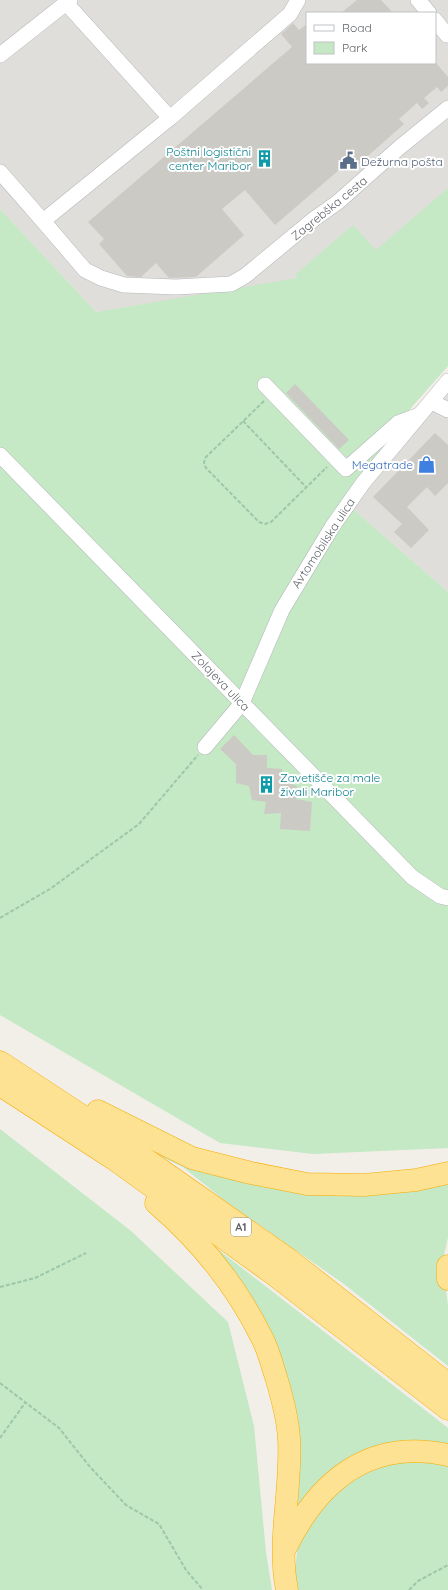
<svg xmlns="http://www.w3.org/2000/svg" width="448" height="1590" viewBox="0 0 448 1590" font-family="Quicksand,sans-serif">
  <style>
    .industrial { fill: #e0deda; fill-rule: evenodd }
    .green { fill: #c5e8c5 }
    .building { fill: #cccac5 }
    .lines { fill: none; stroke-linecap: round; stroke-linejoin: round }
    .minor-casing { stroke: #b5b8bc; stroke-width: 16 }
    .highway-casing { stroke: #f9ab00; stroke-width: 23 }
    .path { stroke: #9cc7a9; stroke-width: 2; stroke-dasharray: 4 2; stroke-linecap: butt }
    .minor { stroke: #fff; stroke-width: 15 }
    .highway { stroke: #fde293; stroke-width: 22 }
    .labels { text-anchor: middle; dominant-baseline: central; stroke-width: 4; stroke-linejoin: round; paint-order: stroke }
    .shield { fill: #fff; stroke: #8f9295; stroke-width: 1 }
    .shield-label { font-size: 11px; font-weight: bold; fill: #5f6368 }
    .culture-label { font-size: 12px; fill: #0d838f; stroke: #fff; text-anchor: end }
    .service-label { font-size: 12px; fill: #4e5e75; stroke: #fff; text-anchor: start }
    .street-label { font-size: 12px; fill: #5f6368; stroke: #fff }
    .shop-label { font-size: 12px; fill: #366cbe; stroke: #fff; text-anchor: end }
  </style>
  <rect width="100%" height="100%" fill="#f1efe8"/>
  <g class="industrial">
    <path d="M0 0H448V273L382 254 292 280 96 312 0 209ZM307 13H435V63H307Z"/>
    <polygon points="448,384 448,592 353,509"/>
  </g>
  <g class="green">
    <polygon points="448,188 448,366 395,426 407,437 353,509 448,592 448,1148 313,1154 220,1143 0,1015 0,209 96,312 297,278 296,274 353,225 376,250"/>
    <polygon points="0,1129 131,1231 228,1322 254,1426 266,1552 272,1590 0,1590"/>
    <polygon points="161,1151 209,1169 448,1179 448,1237 442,1264 448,1305 448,1366 344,1284 224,1200 183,1167 160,1156"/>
    <polygon points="193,1230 448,1428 448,1450 402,1446 291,1524 290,1411"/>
    <polygon points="399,1457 448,1463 448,1590 293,1590 297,1552 302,1530 338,1483"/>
  </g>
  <g class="building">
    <polygon points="357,0 381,0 393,13 341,13"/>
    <polygon points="293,23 299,30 307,24 307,63 436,63 448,77 448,86 441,92 437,87 424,98 429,103 422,109 417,103 399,119 404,124 351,171 346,164 275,225 245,190 222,209 244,235 196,277 169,278 156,263 141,277 127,276 99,244 104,239 88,222 292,47 281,34"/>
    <polygon points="295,384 349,440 339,449 286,393"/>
    <polygon points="435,433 448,445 448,483 435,496 427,487 407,507 429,530 411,548 394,532 402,524 373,497"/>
    <polygon points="234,735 253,755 267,755 267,768 282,769 282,781 297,786 296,799 312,802 310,831 280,829 281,813 264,814 266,802 252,800 249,786 236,783 236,764 220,749"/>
  </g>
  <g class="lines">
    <defs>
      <g id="minor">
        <polyline points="70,0 66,3 170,118"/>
        <polyline points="418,0 429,13"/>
        <polyline points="435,20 447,35"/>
        <polyline points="0,55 66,3"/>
        <polyline points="0,172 43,221 170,118 290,14 298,0"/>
        <polyline points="43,221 85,270 101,278 124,285 176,287 231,284 245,276 314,219 338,202 400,147 448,108"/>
        <polyline points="265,385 346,469 398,423 419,415"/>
        <polyline points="432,402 448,410"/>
        <polyline points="0,455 412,877 440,896 448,898"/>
        <polyline points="205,747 242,703 282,610 332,527 363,483 448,381"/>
      </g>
      <g id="highway">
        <polyline points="0,1062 111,1135 288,1259 448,1384"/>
        <polyline points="0,1085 114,1159 272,1273 448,1409"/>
        <polyline points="98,1111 192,1158 251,1173 307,1184 364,1185 416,1180 448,1173"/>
        <path d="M156 1203C200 1241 238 1288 263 1340 269 1352 272 1365 276 1377 282 1397 288 1419 289 1439 292 1490 277 1540 287 1590"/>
        <polyline points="448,1266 448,1279"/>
        <path d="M286 1547C319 1480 370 1438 448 1455"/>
      </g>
    </defs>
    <use href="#minor" class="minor-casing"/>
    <use href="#highway" class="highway-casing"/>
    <g class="path">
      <polyline points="264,401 205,458 204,463 206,468 259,522 265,524 271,522 327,467"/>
      <polyline points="243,421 306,487"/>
      <polyline points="0,918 50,889 139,824 198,755"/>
      <polyline points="0,1287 35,1278 86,1253"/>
      <polyline points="0,1383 59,1428 90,1467 126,1505 159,1524 186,1570 203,1590"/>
      <polyline points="0,1438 25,1403"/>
      <polyline points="409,1590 418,1581 448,1565"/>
    </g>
    <use href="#minor" class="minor"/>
    <use href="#highway" class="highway"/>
  </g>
  <defs>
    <symbol id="building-bare" viewBox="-9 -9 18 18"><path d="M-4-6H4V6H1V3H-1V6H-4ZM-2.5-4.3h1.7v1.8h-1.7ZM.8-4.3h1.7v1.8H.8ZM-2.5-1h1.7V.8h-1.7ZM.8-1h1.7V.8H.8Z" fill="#0f9aa8" stroke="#fff" stroke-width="2.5" paint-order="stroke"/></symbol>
    <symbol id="civic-bare" viewBox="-9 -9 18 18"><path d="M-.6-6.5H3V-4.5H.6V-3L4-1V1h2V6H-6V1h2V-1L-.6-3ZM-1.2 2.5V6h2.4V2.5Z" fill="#5c6f8a" stroke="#fff" stroke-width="2.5" paint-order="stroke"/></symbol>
    <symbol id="shop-bare" viewBox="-9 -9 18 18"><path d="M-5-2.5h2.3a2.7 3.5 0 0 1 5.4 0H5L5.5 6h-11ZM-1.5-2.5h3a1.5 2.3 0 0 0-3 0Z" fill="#3f7fe0" stroke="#fff" stroke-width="2.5" paint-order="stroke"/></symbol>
  </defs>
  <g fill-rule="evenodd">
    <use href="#building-bare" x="252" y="146" width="25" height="25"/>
    <use href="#civic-bare" x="336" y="148" width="25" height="25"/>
    <use href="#shop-bare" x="414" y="452" width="25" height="25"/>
    <use href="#building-bare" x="254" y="772" width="25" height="25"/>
  </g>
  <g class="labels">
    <rect class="shield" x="231" y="1218" width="20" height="18" rx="3"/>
    <g class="shield-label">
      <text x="241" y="1227">A1</text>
    </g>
    <g class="culture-label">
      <text x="251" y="151">Poštni logistični<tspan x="251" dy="14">center Maribor</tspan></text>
      <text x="280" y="777" text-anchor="start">Zavetišče za male<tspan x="280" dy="14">živali Maribor</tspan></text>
    </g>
    <g class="service-label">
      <text x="361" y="161">Dežurna pošta</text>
    </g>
    <g class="street-label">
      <text transform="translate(329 208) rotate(-39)">Zagrebška cesta</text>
      <text transform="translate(323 543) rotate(-57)">Avtomobilska ulica</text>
      <text transform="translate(221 681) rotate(46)">Zolajeva ulica</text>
    </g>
    <g class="shop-label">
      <text x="413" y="464">Megatrade</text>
    </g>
  </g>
  <rect x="306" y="12" width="130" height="52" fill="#ffffff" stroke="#bfc1c3"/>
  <rect x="314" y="25" width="20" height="6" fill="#ffffff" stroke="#bfc1c3"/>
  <text x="342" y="32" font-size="12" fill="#5f6368">Road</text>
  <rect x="314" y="42" width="20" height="12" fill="#c5e8c5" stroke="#bfc1c3"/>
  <text x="342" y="52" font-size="12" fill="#5f6368">Park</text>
</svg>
